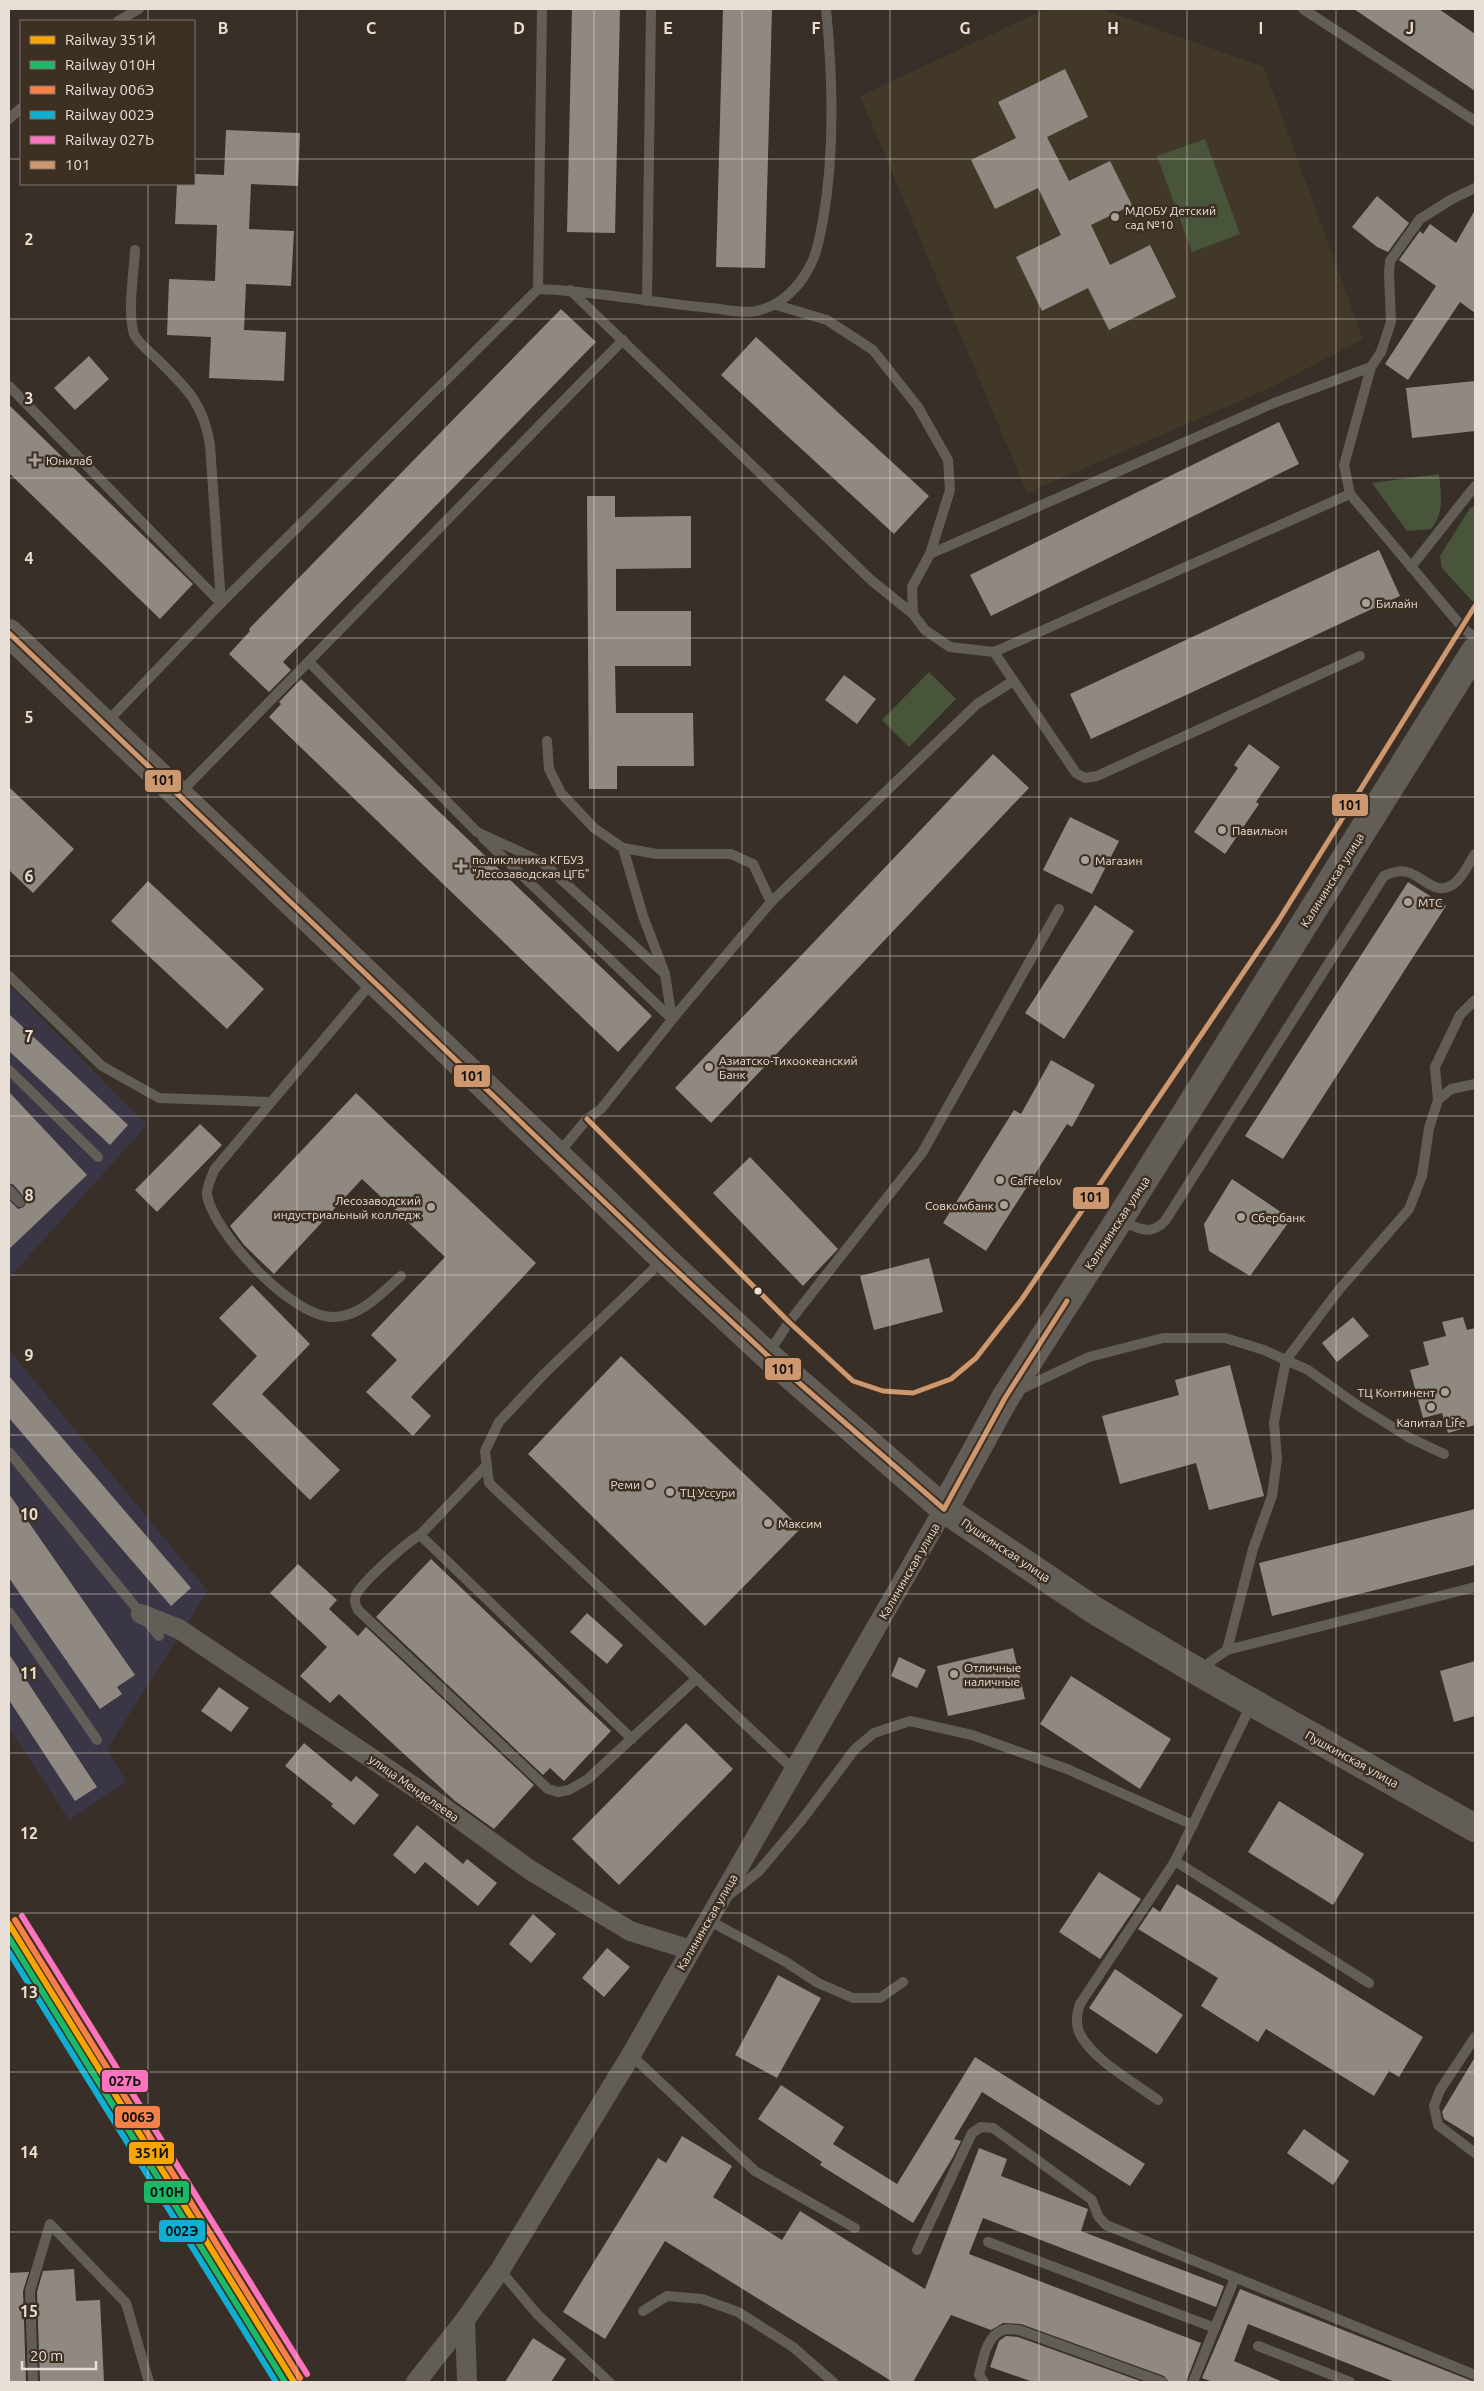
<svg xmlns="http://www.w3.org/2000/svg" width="1484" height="2391" viewBox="0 0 1484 2391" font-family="Ubuntu,sans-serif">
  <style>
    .industrial { fill: #3a3645 }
    .education { fill: #413828 }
    .green { fill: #48553b }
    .building { fill: #908982 }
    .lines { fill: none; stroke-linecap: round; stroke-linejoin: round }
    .lane { stroke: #635d58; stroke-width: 10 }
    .street { stroke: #635d58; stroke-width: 20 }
    .secondary { stroke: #635d58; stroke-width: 28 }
    .bus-1-casing { stroke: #3d2f22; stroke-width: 9 }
    .bus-1 { stroke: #cd976f; stroke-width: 5 }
    .rail-1-casing { stroke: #3d2f22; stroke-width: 10 }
    .rail-2-casing { stroke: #3d2f22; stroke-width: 10 }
    .rail-3-casing { stroke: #3d2f22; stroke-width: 10 }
    .rail-4-casing { stroke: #3d2f22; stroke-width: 10 }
    .rail-5-casing { stroke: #3d2f22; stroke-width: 10 }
    .rail-1 { stroke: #f7a600; stroke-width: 6 }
    .rail-2 { stroke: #1ab867; stroke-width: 6 }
    .rail-3 { stroke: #f78048; stroke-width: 6 }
    .rail-4 { stroke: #0dafd3; stroke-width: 6 }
    .rail-5 { stroke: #fc73be; stroke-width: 6 }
    .grid { fill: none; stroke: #e8dfd6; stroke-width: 1; stroke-opacity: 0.55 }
    .poi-dot { fill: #aaa199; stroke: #3d2f22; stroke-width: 2 }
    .bus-dot { fill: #e8dfd6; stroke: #3d2f22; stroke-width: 2 }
    .labels { text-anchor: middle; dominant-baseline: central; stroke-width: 5; stroke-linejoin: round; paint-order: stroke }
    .poi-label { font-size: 12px; fill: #e8dfd6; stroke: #3d2f22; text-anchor: start }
    .street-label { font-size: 12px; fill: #e8dfd6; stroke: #3d2f22 }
    .grid-label { font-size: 16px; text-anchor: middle; font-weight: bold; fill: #e8dfd6; stroke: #3d2f22; stroke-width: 5; stroke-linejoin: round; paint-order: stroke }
    .line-badge { stroke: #3d2f22; stroke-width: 2 }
    .pale-badge-label { font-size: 14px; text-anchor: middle; font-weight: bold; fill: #111 }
  </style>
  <rect width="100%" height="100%" fill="#372f28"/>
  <g class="industrial">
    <polygon points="9,985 147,1125 9,1278"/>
    <polygon points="9,1350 208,1591 107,1749 126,1782 69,1820 9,1728"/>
  </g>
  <polygon class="education" points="1046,9 1101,9 1264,67 1363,339 1268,389 1027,493 860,96"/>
  <g class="green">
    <polygon points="1205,139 1240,234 1192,252 1157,156"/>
    <path d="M1439 474C1441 495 1445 512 1431 529L1407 531 1372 483Z"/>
    <polygon points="1475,506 1475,598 1473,602 1442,568 1440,556 1470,508"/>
    <polygon points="929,672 956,699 909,747 882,720"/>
  </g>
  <g class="building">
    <polygon points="572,9 620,9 615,233 567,232"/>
    <polygon points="723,9 772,9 765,268 716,267"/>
    <polygon points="1354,9 1439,9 1475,34 1475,91"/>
    <polygon points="1065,69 1088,117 1047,137 1069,181 1110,161 1132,205 1091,225 1110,265 1150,245 1176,297 1109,330 1088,288 1042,311 1016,257 1061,235 1038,188 995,209 971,160 1016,138 998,102"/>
    <polygon points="226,130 300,133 298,186 251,184 249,229 294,231 291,286 246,284 244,330 286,332 284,381 209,378 211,337 167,335 169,279 215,281 217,225 175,224 177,184 194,184 194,174 224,175"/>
    <polygon points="1377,196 1409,223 1388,252 1377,247 1352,227"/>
    <polygon points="1475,210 1475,313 1460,302 1408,380 1385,364 1436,286 1399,260 1420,231 1423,234 1430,224 1456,243"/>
    <polygon points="561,309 596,342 283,662 291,670 269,692 229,654 250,631 249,629"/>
    <polygon points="756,337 929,496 894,534 721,375"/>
    <polygon points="89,356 109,379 75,410 54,388"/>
    <polygon points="1475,381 1475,431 1412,438 1406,388"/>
    <polygon points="9,405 193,584 160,619 9,473"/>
    <polygon points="1279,422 1299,464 991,616 970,575"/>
    <polygon points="587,496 615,496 615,517 691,516 691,568 616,569 616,611 691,611 691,666 615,666 616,713 693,713 694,766 617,766 617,789 589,789"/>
    <polygon points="1379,550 1400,596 1091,739 1070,694"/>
    <polygon points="844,675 876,699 857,724 825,700"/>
    <polygon points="301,679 652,1016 618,1052 269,717 281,704 279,702"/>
    <polygon points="1249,744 1280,767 1256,802 1259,804 1225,854 1194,832 1238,768 1234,765"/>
    <polygon points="993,754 1029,788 711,1123 675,1088"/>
    <polygon points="9,787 74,849 33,893 9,870"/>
    <polygon points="1070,817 1119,841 1092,894 1043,870"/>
    <polygon points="148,881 264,989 227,1029 111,921"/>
    <polygon points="1408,882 1446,906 1283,1159 1245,1136"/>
    <polygon points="1095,905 1134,931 1064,1039 1025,1013"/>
    <polygon points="9,1014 128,1125 110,1145 9,1051"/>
    <polygon points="1051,1060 1095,1085 1072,1127 1067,1124 986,1251 943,1223 1014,1110 1021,1114"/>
    <polygon points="9,1092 87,1175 9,1249 9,1200 18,1209 24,1207 27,1201 14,1185 9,1183"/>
    <polygon points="356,1093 536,1263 411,1397 431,1416 413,1436 366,1392 397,1360 371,1335 445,1257 362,1179 274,1274 244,1245 230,1226"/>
    <polygon points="200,1124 222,1145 157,1212 135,1190"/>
    <polygon points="750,1157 838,1249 803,1286 713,1193"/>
    <polygon points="1232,1179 1291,1219 1250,1276 1209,1251 1204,1224"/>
    <polygon points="929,1258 943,1312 874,1330 860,1276"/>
    <polygon points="252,1285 310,1344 262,1394 340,1470 310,1500 212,1404 257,1356 219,1318"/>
    <polygon points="1353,1317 1369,1336 1337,1362 1322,1343"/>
    <polygon points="1463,1317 1467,1330 1475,1328 1475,1425 1448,1433 1442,1413 1423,1418 1410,1370 1429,1365 1423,1342 1446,1336 1442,1322"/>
    <polygon points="621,1356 801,1528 705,1626 528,1454"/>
    <polygon points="1230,1365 1264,1496 1209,1510 1196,1463 1120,1484 1102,1416 1179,1395 1175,1380"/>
    <polygon points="9,1376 191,1588 171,1606 9,1418"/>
    <polygon points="9,1494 135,1675 117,1687 122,1694 100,1709 9,1578"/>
    <polygon points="1475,1509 1475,1565 1272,1616 1259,1563"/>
    <polygon points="431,1559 611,1731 564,1781 550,1768 543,1775 376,1617"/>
    <polygon points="298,1564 337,1600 329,1609 358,1636 366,1627 534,1785 494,1829 455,1801 339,1694 330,1703 300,1676 327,1647 270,1593"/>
    <polygon points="587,1613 623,1645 607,1664 570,1632"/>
    <polygon points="1013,1648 1025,1699 948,1716 937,1666"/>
    <polygon points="9,1654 97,1787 75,1801 9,1700"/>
    <polygon points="899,1657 926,1670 917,1688 891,1676"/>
    <polygon points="1475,1661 1475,1716 1454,1722 1440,1671"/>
    <polygon points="1071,1676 1171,1739 1140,1789 1040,1724"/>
    <polygon points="219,1687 249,1708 231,1732 201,1711"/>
    <polygon points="686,1723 733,1769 619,1885 572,1839"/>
    <polygon points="304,1743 351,1782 356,1776 379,1795 354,1825 331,1806 333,1804 285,1766"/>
    <polygon points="1279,1801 1364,1854 1333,1905 1248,1852"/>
    <polygon points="417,1825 463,1864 467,1859 497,1883 478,1906 425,1862 415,1874 393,1855"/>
    <polygon points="1099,1872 1141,1899 1100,1959 1059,1932"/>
    <polygon points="1177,1884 1423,2037 1399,2077 1389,2071 1374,2096 1266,2029 1258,2042 1201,2006 1218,1978 1138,1929 1153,1907 1160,1912"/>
    <polygon points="533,1914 556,1934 531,1963 509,1944"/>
    <polygon points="607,1948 630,1967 604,1997 582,1978"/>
    <polygon points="1115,1969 1183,2015 1157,2054 1089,2008"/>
    <polygon points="778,1975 821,1998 777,2078 735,2055"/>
    <polygon points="975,2057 1145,2164 1130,2186 982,2092 954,2139 961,2141 953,2157 913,2223 820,2165 822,2162 758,2119 781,2085 844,2127 833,2144 897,2184"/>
    <polygon points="1475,2057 1475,2138 1444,2119 1442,2112"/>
    <polygon points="1304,2129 1349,2161 1333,2185 1287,2153"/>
    <polygon points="682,2136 732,2166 713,2197 782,2240 800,2211 925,2289 979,2148 1007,2159 1001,2176 1088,2209 1081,2231 1224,2286 1216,2307 983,2218 969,2254 1201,2343 1186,2382 1169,2382 1164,2376 1021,2324 1003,2323 991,2330 951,2315 913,2382 893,2382 665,2241 605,2339 563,2312 658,2158 666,2163"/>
    <polygon points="74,2269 76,2301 100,2300 104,2382 40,2382 37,2292 43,2271"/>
    <polygon points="29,2272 23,2291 26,2382 9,2382 9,2273"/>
    <polygon points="1240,2289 1472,2381 1472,2382 1395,2382 1248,2324 1234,2361 1283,2382 1213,2382 1202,2378"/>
    <polygon points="1006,2336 1018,2337 1143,2382 1033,2382 990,2367 999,2341"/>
    <polygon points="533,2338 566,2359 551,2382 505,2382"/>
  </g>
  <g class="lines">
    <g class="lane">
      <polyline points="1303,9 1475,121"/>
      <polyline points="118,21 139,9"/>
      <polyline points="9,119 21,108"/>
      <polyline points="1475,188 1452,199 1420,219 1390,261 1389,274 1391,322 1381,352 1371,367 1344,465 1350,494 1462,627 1475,638"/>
      <path d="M135 250C134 273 127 312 134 334 137 342 149 351 155 357 185 387 203 401 210 445L221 603"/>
      <polyline points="538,289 542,9"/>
      <polyline points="570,290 871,580 913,614"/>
      <polyline points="647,301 651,9"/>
      <polyline points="776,305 827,320 873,350 918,407 948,460 950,490 930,554 912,587 913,614 925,630 950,647 994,652 1350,494"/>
      <polyline points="9,386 221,603"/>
      <polyline points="930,554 1274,403 1371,367"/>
      <polyline points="1411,567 1475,486"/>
      <polyline points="994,652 1076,773 1085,778 1097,776 1360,656"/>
      <polyline points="309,662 477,832 542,862 665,974"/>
      <path d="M105 724 221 603 538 289C596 291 653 303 711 308 724 309 743 314 756 311 781 306 800 287 811 264 818 251 820 234 823 220 835 151 833 78 826 9"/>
      <polyline points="547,741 549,769 561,793 594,828 623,848 657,854 731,854 753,864 771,902 679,1011 601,1109 587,1119 558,1154"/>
      <polyline points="180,793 623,340"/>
      <polyline points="483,838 672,1019"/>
      <polyline points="623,848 643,916 665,974 672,1019"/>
      <polyline points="771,902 977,704 1013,681"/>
      <polyline points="9,976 102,1066 159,1098 271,1102"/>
      <path d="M373 981 214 1170C212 1177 206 1188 207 1195 214 1233 293 1319 334 1317 362 1316 381 1293 401 1276"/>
      <polyline points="9,1070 98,1157"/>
      <polyline points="1438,1100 1435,1067 1460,1015 1475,1000"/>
      <polyline points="9,1190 20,1202"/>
      <path d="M1120 1220C1138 1228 1149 1237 1165 1221L1384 876C1390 873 1400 870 1407 872 1424 876 1437 900 1457 881 1464 874 1470 862 1475 854"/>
      <polyline points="663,1260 544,1374 499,1422 485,1451 489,1483 794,1770"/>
      <polyline points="768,1354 789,1322 922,1153 1059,909"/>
      <polyline points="1019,1390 1089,1357 1163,1338 1225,1338 1264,1350 1308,1370 1357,1405 1410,1438 1444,1454"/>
      <polyline points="9,1452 159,1636"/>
      <polyline points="420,1535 486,1466"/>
      <polyline points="9,1612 97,1740"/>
      <polyline points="1227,1650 1253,1549 1272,1496 1277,1459 1274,1422 1286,1360 1338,1291 1409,1209 1422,1176 1429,1128 1438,1100 1451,1089 1475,1084"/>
      <polyline points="1207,1676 1210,1662 1227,1650 1475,1587"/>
      <path d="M632 1739 420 1535C407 1542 362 1582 356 1595 354 1601 355 1604 358 1610L548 1789 558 1792 569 1790 588 1779 697 1678"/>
      <polyline points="1175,1861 1369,1983"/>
      <polyline points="729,1895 759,1871 801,1821 855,1749 874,1733 910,1721 972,1735 1067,1769 1193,1825"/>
      <polyline points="708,1920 786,1962 818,1983 853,1998 880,1998 903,1982"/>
      <polyline points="1475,2037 1440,2090 1434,2106 1438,2125 1475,2153"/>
      <polyline points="631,2055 755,2171 855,2228"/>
      <path d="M1158 2100C1135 2083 1093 2060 1080 2034 1075 2025 1077 2013 1080 2004L1175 1861 1252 1703"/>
      <polyline points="988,2242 1215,2328"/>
      <polyline points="917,2250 972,2133 981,2127 993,2128 1092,2200 1098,2216 1106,2225 1475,2375"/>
      <polyline points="500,2270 537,2314 609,2382"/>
      <polyline points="643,2311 667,2296 702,2299 738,2312 793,2347 833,2382"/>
      <polyline points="1258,2346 1350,2382"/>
      <polyline points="33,2382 30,2291 50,2224 126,2303 149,2382"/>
      <path d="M984 2382 979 2375C983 2360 986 2336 1003 2330 1008 2328 1015 2330 1019 2330L1162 2382"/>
      <polyline points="1193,2382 1235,2278"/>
    </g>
    <g class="street">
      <polyline points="141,1614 179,1629 429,1797 530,1870 630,1931 691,1950"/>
      <polyline points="465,2320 467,2382"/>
      <polyline points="416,2382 465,2320 500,2270 631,2055 944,1509"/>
    </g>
    <g class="secondary">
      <polyline points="9,633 557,1155 664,1259 767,1355 944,1509 1094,1610 1207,1677 1475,1828"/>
      <polyline points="944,1509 1005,1398 1119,1220 1475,651"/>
    </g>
    <defs>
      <g id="bus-1">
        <polyline points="9,633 664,1259 767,1355 944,1509"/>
        <polyline points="587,1119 789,1322 853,1381 883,1391 913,1393 951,1379 976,1358 1022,1299 1277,923 1475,606"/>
        <polyline points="944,1509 1005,1398 1067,1301"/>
      </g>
    </defs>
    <use href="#bus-1" class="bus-1-casing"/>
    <use href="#bus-1" class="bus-1"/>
    <defs>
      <polyline id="rail-1" points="9,1924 294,2382"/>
      <polyline id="rail-2" points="9,1938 285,2382"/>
      <polyline id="rail-3" points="15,1920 300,2378"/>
      <polyline id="rail-4" points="9,1952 276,2382"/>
      <polyline id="rail-5" points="22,1916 307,2374"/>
    </defs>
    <use href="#rail-1" class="rail-1-casing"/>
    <use href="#rail-2" class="rail-2-casing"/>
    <use href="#rail-3" class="rail-3-casing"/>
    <use href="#rail-4" class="rail-4-casing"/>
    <use href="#rail-5" class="rail-5-casing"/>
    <use href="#rail-1" class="rail-1"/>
    <use href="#rail-2" class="rail-2"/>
    <use href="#rail-3" class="rail-3"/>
    <use href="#rail-4" class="rail-4"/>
    <use href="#rail-5" class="rail-5"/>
  </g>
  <path class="grid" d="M148 9V21M297 9V2382M445 9V2382M594 9V2382M742 9V2382M890 9V2382M1039 9V2382M1187 9V2382M1336 9V2382M9 159H21M194 159H1475M148 184V2382M9 319H1475M9 478H1475M9 638H1475M9 797H1475M9 956H1475M9 1116H1475M9 1275H1475M9 1435H1475M9 1594H1475M9 1753H1475M9 1913H1475M9 2072H1475M9 2232H1475"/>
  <g class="poi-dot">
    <circle cx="1115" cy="217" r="5"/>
    <path d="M32.5 452.5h5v5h5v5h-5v5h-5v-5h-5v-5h5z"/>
    <circle cx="1366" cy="603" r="5"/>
    <circle cx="1222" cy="830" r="5"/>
    <circle cx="1085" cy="860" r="5"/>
    <path d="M458.5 858.5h5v5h5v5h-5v5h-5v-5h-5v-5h5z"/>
    <circle cx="1408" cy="902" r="5"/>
    <circle cx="709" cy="1067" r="5"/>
    <circle cx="1000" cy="1180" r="5"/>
    <circle cx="1004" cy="1205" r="5"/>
    <circle cx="431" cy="1207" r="5"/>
    <circle cx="1241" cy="1217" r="5"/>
    <circle cx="1445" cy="1392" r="5"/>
    <circle cx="1431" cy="1407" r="5"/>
    <circle cx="650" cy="1484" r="5"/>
    <circle cx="670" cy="1492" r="5"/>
    <circle cx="768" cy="1523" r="5"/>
    <circle cx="954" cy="1674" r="5"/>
  </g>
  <circle class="bus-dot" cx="758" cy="1291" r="4.5"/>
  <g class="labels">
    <g class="poi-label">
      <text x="1125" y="210">МДОБУ Детский<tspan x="1125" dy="14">сад №10</tspan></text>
      <text x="46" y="460">Юнилаб</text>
      <text x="1376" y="603">Билайн</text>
      <text x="1232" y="830">Павильон</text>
      <text x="472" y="859">поликлиника КГБУЗ<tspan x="472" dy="14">"Лесозаводская ЦГБ"</tspan></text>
      <text x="1095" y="860">Магазин</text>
      <text x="1418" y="902">МТС</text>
      <text x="719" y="1060">Азиатско-Тихоокеанский<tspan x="719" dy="14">Банк</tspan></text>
      <text x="1010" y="1180">Caffeelov</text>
      <text x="421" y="1200" text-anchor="end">Лесозаводский<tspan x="421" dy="14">индустриальный колледж</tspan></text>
      <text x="994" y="1205" text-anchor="end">Совкомбанк</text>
      <text x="1251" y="1217">Сбербанк</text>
      <text x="1435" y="1392" text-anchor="end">ТЦ Континент</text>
      <text x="1431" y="1422" text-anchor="middle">Капитал Life</text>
      <text x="640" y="1484" text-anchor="end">Реми</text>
      <text x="680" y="1492">ТЦ Уссури</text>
      <text x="778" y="1523">Максим</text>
      <text x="964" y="1667">Отличные<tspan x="964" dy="14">наличные</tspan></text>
    </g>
    <g class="street-label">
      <text transform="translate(1332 880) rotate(-58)">Калининская улица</text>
      <text transform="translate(1117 1223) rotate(-57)">Калининская улица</text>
      <text transform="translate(1006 1550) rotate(34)">Пушкинская улица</text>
      <text transform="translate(909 1571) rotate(-60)">Калининская улица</text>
      <text transform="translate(1352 1759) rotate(29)">Пушкинская улица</text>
      <text transform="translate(414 1788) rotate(35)">улица Менделеева</text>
      <text transform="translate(707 1922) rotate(-60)">Калининская улица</text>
    </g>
  </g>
  <g class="grid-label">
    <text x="223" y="34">B</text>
    <text x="371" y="34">C</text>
    <text x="519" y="34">D</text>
    <text x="668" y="34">E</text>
    <text x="816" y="34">F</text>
    <text x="965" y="34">G</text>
    <text x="1113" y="34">H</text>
    <text x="1261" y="34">I</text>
    <text x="1410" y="34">J</text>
    <text x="29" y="245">2</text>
    <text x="29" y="404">3</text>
    <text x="29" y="564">4</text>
    <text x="29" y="723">5</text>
    <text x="29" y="882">6</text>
    <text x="29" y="1042">7</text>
    <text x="29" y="1201">8</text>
    <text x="29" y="1361">9</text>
    <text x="29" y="1520">10</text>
    <text x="29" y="1679">11</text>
    <text x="29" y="1839">12</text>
    <text x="29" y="1998">13</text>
    <text x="29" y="2158">14</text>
    <text x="29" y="2317">15</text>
  </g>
  <g class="line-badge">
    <rect x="144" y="769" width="38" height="24" rx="5" fill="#cd976f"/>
    <rect x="1331" y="793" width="38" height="24" rx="5" fill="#cd976f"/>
    <rect x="453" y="1064" width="38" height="24" rx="5" fill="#cd976f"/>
    <rect x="1072" y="1186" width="38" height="24" rx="5" fill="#cd976f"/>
    <rect x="764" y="1357" width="38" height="24" rx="5" fill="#cd976f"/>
    <rect x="101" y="2069" width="48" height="24" rx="5" fill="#fc73be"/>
    <rect x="114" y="2105" width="47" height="24" rx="5" fill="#f78048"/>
    <rect x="128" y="2141" width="47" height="24" rx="5" fill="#f7a600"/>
    <rect x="143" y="2180" width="47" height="24" rx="5" fill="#1ab867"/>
    <rect x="158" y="2219" width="48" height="24" rx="5" fill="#0dafd3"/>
  </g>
  <g class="pale-badge-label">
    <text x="163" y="785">101</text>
    <text x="1350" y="810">101</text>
    <text x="472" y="1081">101</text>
    <text x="1091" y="1202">101</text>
    <text x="783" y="1374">101</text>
    <text x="125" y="2086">027Ь</text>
    <text x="138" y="2122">006Э</text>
    <text x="152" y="2158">351Й</text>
    <text x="167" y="2197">010Н</text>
    <text x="182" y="2236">002Э</text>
  </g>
  <rect width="1484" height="2391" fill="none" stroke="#e8dfd6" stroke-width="20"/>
  <rect x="20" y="20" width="175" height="165" fill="#3d2f22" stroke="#81756a"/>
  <rect x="30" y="36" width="25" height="8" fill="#f7a600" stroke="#81756a"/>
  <text x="65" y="45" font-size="15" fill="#e8dfd6">Railway 351Й</text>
  <rect x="30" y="61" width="25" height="8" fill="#1ab867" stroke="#81756a"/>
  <text x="65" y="70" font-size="15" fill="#e8dfd6">Railway 010Н</text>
  <rect x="30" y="86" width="25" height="8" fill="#f78048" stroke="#81756a"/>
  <text x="65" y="95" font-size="15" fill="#e8dfd6">Railway 006Э</text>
  <rect x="30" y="111" width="25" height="8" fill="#0dafd3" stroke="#81756a"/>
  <text x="65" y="120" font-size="15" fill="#e8dfd6">Railway 002Э</text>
  <rect x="30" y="136" width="25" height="8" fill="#fc73be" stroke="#81756a"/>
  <text x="65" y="145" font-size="15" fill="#e8dfd6">Railway 027Ь</text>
  <rect x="30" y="161" width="25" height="8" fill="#cd976f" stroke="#81756a"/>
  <text x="65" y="170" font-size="15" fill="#e8dfd6">101</text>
  <path d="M22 2361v8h74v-8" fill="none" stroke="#e8dfd6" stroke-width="2.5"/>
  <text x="30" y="2361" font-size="15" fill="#e8dfd6" stroke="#3d2f22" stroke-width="4" paint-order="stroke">20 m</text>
</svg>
